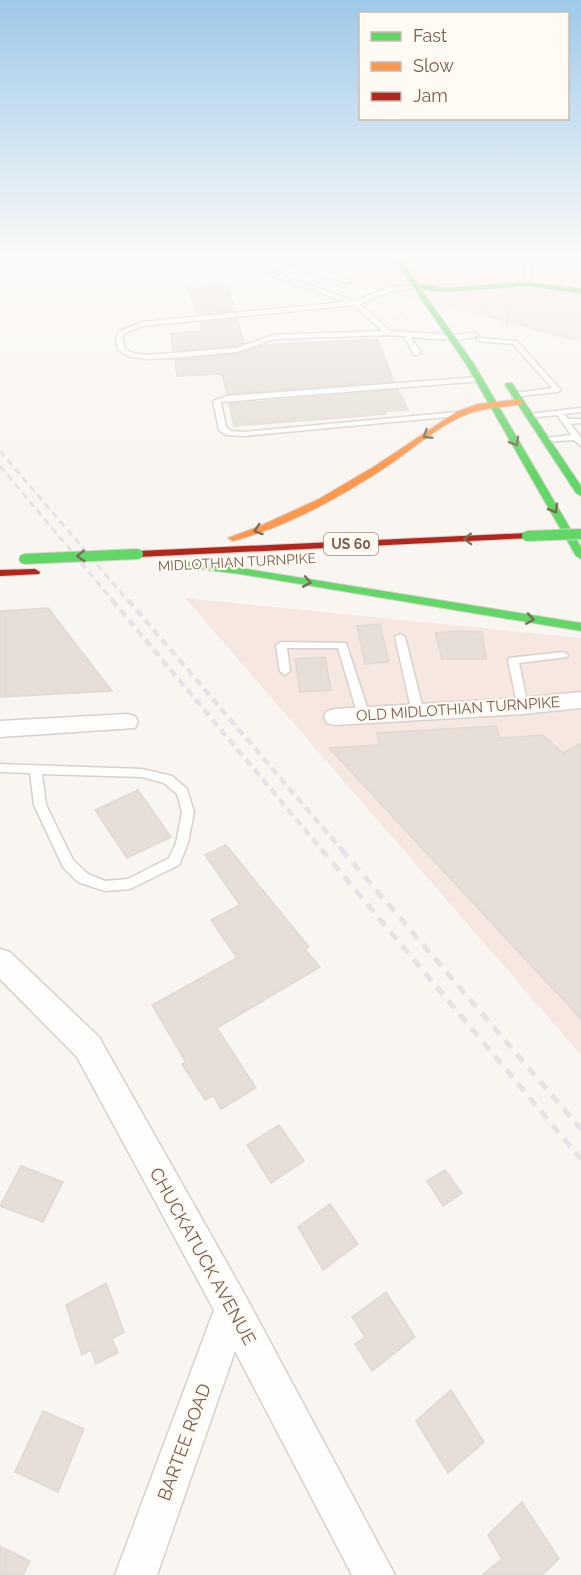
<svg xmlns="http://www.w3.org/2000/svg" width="581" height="1575" viewBox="0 0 581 1575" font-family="Raleway,sans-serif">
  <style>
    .residential { fill: #f2e8de }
    .commercial { fill: #f6e8e1 }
    .building { fill: #e6ded7; stroke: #e2d8d2; stroke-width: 1.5 }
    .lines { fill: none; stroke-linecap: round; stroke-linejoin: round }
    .lane-casing { stroke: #d7d1cb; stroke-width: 3 }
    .street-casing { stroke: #d7d1cb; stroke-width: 3 }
    .fast-casing { stroke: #d9d2cb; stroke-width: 2 }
    .slow-casing { stroke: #d9d2cb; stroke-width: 2 }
    .jam-casing { stroke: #d9d2cb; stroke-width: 2 }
    .path { stroke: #dcd5d0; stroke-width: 2; stroke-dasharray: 1 2; stroke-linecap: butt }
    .lane { fill: #fefefd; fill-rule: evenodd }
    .street { fill: #fefefd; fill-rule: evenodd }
    .fast { fill: #63d668; fill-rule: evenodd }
    .slow { fill: #ff974d; fill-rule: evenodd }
    .jam { fill: #b3261e; fill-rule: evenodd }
    .rail-far2 { stroke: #e6e3e7; stroke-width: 3; stroke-dasharray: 7 4.5; stroke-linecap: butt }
    .rail-far1 { stroke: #e6e3e7; stroke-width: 4.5; stroke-dasharray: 8 5; stroke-linecap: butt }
    .rail { stroke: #e6e3e7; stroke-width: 5; stroke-dasharray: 10 8; stroke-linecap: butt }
    .fast-bridge-casing { stroke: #dad1cc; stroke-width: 12; stroke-linecap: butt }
    .fast-bridge { stroke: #63d668; stroke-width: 10 }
    .oneway { stroke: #776e51 }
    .labels { text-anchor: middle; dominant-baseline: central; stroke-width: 4.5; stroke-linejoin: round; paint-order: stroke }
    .shield { fill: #fffaf3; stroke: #a28b7f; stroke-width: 1.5 }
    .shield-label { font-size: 14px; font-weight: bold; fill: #7a5c4d }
    .far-street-label { font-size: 14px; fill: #7a5c4d; stroke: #fffaf3 }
    .street-label { font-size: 15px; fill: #7a5c4d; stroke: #fffaf3 }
    .near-street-label { font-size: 18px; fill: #7a5c4d; stroke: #fffaf3 }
  </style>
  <rect width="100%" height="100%" fill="#f9f5f0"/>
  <polygon class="residential" points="238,255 581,255 581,343 418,300"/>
  <polygon class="commercial" points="185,598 581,638 581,1055"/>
  <g class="building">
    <polygon points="227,284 235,311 197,314 188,287"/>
    <polygon points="237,319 244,343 236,346 173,351 171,334 202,331 200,323"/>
    <polygon points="377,339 394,381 227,394 222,374 177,376 175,360 237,354 264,345"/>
    <polygon points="398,390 408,410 385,411 386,414 234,426 229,404"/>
    <polygon points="48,608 112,691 0,697 0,611"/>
    <polygon points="380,624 389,662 365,664 357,626"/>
    <polygon points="458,631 482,632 486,659 442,659 435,633"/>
    <polygon points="325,657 331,690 300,692 295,659"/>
    <polygon points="496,726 500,738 543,735 563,753 581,743 581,1019 329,748 379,745 377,733"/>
    <polygon points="138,790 171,837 127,858 95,810"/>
    <polygon points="226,845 309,947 305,949 320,967 217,1028 256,1088 221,1109 213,1096 205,1100 182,1064 186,1062 152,1005 237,958 211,920 240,905 205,855"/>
    <polygon points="279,1125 304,1161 271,1183 247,1145"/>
    <polygon points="21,1166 63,1182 43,1222 0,1206"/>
    <polygon points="445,1170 462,1193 443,1206 427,1181"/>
    <polygon points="330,1204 358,1244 323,1270 298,1227"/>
    <polygon points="106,1283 124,1332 112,1339 118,1353 96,1364 91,1350 82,1355 66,1305"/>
    <polygon points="386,1292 415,1337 372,1371 355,1344 365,1337 352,1317"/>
    <polygon points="451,1390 484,1442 448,1473 416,1421"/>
    <polygon points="43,1411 84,1429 58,1492 15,1472"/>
    <polygon points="522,1502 559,1559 542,1575 482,1575 502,1559 488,1535"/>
    <polygon points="0,1546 30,1561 23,1575 0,1575"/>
  </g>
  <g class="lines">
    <defs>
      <g id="lane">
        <polygon points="529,262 532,264 529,284 526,286 523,284 526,264"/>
        <path d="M290 267 310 269 350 280V282L348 283 300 271 277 274 355 301 388 288 419 285V287L417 288 391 291 360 304 390 331 451 335 475 333 478 335C463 343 429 338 411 337L421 353 417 355H414L404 336 388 335 274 339 237 352 172 358 146 359 131 357 118 350 116 338 120 331 142 322 346 302 268 274ZM354 305 382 331 273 335 236 348 146 355 133 353 125 349 122 338 125 333 143 326Z"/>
        <polygon points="479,338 517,341 561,390 557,392 512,397 512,393 515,393 552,388 513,344 477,341 477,339"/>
        <polygon points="479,377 483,379 482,381 221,402 226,427 231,431 244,432 457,412 461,414 457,416 244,436 226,435 219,430 213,401 227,396"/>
        <polygon points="581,408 581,412 564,414 568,419 581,419 581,423 571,424 581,438 581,446 574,440 542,442 542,438 545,438 571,435 557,415 529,418 525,416 529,414"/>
        <polygon points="400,634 405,637 424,713 418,717 412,713 395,637"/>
        <polygon points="281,642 346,643 370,716 368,719 364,720 358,716 338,648 287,648 290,671 285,675 280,671 276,645"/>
        <polygon points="563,652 568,655 567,657 519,663 528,706 526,709 518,709 508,660 509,658"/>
        <path d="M0 764 142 769 172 776 187 789 194 812 188 843 179 865 130 889 105 891 78 882 63 867 34 805 30 773 0 772ZM42 774 142 777 164 783 177 794 182 812 176 843 169 858 128 879 105 881 88 874 73 860 46 805Z"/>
      </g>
      <g id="street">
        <polygon points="581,692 581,708 522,714 335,725 327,723 324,717 327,711 335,709 522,698"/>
        <polygon points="127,714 135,716 138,722 135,728 0,737 0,721"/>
        <polygon points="0,949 10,952 99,1037 245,1295 395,1575 352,1575 235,1351 157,1575 115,1575 214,1310 77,1057 0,979"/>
      </g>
      <g id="fast">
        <polygon points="391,255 398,255 418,284 445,288 526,282 581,289 581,293 526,286 445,292 421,289 474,364 581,547 581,559 576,556 466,364"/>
        <polygon points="506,383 512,383 581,486 581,496 576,493 505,385"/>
        <polygon points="187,562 240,568 581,623 581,631 240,574 183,567 183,563"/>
      </g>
      <path id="slow" d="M520 399 524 402 523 404C503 408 484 407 465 415 442 424 413 448 392 463 344 495 290 526 233 541L228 538 260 526 319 499 375 466 456 412 478 404Z"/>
      <g id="jam">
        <polygon points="527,533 531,534 531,538 138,557 133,554 138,551"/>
        <polygon points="35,569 40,572 39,574 0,576 0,570"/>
      </g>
    </defs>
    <use href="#lane" class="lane-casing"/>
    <use href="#street" class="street-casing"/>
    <use href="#fast" class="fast-casing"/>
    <use href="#slow" class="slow-casing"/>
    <use href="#jam" class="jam-casing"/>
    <g class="path">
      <polyline points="479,304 489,316 581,340"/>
      <polyline points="390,306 410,320"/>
      <polyline points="393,318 404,315"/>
      <polyline points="504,329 507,326 507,315 515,301"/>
    </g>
    <use href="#lane" class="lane"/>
    <use href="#street" class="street"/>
    <use href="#fast" class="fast"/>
    <use href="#slow" class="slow"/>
    <use href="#jam" class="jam"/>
    <g class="rail-far2">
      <polyline points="0,451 129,602"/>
      <polyline points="0,466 114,602"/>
    </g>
    <g class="rail-far1">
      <polyline points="112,600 322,850"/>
      <polyline points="128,600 342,850"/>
    </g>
    <g class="rail">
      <polyline points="321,849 581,1159"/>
      <polyline points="341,849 581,1129"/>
    </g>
    <defs>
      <g id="fast-bridge">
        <polyline points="527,536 581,534"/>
        <polyline points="24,559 138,554"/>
      </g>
    </defs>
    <use href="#fast-bridge" class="fast-bridge-casing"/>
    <use href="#fast-bridge" class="fast-bridge"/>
  </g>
  <defs><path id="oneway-chevron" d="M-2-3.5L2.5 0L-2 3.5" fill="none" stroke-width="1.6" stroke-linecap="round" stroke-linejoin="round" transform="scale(1.5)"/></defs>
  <g class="oneway">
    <use href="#oneway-chevron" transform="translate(427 435) rotate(147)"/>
    <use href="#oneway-chevron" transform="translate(515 442) rotate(60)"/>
    <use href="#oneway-chevron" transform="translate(554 509) rotate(60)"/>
    <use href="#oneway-chevron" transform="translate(258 530) rotate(162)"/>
    <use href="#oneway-chevron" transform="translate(468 539) rotate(178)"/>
    <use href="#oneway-chevron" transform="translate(81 556) rotate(177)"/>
    <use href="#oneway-chevron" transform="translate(307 582) rotate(10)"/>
    <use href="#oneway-chevron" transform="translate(530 619) rotate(9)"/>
  </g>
  <linearGradient id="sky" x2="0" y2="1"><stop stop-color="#9ec9e9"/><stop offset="0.54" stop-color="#fcfaf8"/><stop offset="1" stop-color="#fcfaf8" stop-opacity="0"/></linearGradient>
  <rect width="581" height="476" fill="url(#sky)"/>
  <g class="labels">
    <rect class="shield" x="324" y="533" width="54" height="22" rx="4.5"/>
    <g class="shield-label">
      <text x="351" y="544">US 60</text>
    </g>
    <g class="far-street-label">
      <text transform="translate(237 562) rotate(-3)">MIDLOTHIAN TURNPIKE</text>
    </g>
    <g class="street-label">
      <text transform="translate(458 709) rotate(-4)">OLD MIDLOTHIAN TURNPIKE</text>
    </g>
    <g class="near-street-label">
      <text transform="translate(203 1256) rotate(61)">CHUCKATUCK AVENUE</text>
      <text transform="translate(184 1442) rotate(-70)">BARTEE ROAD</text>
    </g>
  </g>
  <rect x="359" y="12" width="210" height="108" fill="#fffaf3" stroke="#cabbb1" stroke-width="1.5"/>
  <rect x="371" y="32" width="30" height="9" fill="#63d668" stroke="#cabbb1" stroke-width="1.5"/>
  <text x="413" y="42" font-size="18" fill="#7a5c4d">Fast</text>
  <rect x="371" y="62" width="30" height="9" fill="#ff974d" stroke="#cabbb1" stroke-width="1.5"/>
  <text x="413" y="72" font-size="18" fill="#7a5c4d">Slow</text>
  <rect x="371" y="92" width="30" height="9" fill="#b3261e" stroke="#cabbb1" stroke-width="1.5"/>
  <text x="413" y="102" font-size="18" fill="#7a5c4d">Jam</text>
</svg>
